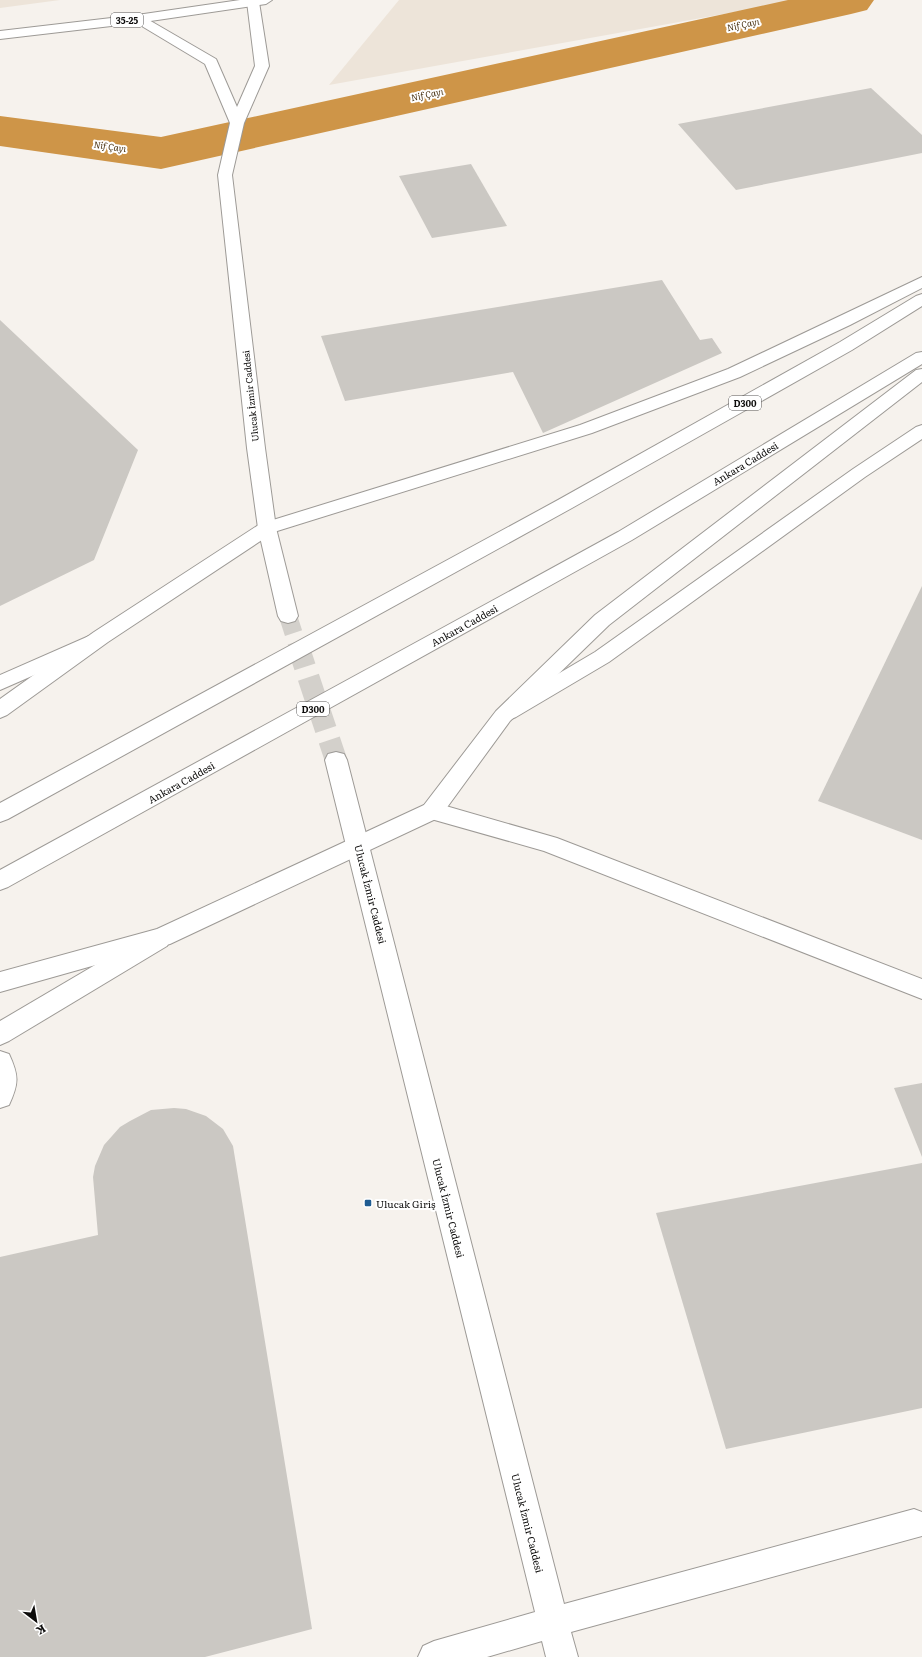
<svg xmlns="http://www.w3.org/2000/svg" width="922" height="1657" viewBox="0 0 922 1657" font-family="Literata,serif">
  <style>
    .built { fill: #ede4d9 }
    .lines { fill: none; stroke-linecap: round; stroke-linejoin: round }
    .river { fill: #ce9548; fill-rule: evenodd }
    .building { fill: #cbc8c3 }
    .minor-tunnel-far1 { stroke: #d3d0cb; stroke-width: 18; stroke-dasharray: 18 9; stroke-linecap: butt }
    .minor-tunnel { stroke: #d3d0cb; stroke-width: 22; stroke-dasharray: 22 11; stroke-linecap: butt }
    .minor-casing { stroke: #9d9a96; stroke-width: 2 }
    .major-casing { stroke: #9d9a96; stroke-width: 2 }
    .highway-casing { stroke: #9d9a96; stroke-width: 2 }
    .minor { fill: #fff; fill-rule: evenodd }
    .major { fill: #fff; fill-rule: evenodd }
    .highway { fill: #fff; fill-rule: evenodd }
    .poi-dot { fill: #1f5c92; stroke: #fff; stroke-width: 1.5 }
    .labels { text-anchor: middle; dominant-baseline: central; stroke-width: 4; stroke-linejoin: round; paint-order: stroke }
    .shield { fill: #fff; stroke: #565554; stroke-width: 1 }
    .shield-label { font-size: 9px; font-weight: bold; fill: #0d0c0b }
    .far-water-label { font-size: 9px; font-style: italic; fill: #452d0b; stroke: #fff }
    .far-street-label { font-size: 9px; fill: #0d0c0b; stroke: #fff }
    .street-label { font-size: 10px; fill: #0d0c0b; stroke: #fff }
    .poi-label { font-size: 10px; fill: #0d0c0b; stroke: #fff; text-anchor: start }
  </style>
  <rect width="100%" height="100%" fill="#f6f2ed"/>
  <g class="built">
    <polygon points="0,0 60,0 0,8"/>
    <polygon points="399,0 801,0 329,85"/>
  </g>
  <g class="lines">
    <polygon class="river" points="788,0 874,0 867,10 851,14 161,169 0,146 0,116 161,137"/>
  </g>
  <g class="building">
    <polygon points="871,88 922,135 922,153 736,190 678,124"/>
    <polygon points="471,164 507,226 432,238 399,176"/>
    <polygon points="662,280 700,340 712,338 722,353 543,433 513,372 345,401 321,336"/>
    <polygon points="0,320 138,450 94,560 0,606"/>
    <polygon points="922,586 922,840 818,801"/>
    <polygon points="922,1083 922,1157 894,1088"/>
    <polygon points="174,1108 186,1109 206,1116 223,1129 233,1146 312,1629 205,1657 0,1657 0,1257 98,1235 93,1177 95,1166 104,1145 120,1127 130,1121 151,1110"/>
    <polygon points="922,1163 922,1408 726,1449 656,1213"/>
  </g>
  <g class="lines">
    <polyline class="minor-tunnel-far1" points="288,616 298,647"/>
    <polyline class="minor-tunnel" points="298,646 336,760"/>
    <defs>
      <g id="minor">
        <polygon points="248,0 258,0 259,2 269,66 244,123 232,175 265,448 276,528 298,616 295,621 288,623 281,621 278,616 258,528 247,448 218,175 230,123 205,64 130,19 132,16 142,16 216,59 237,107 255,66 247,2"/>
        <polygon points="922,425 922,439 865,477 609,662 516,717 509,720 502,717 499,712 502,707 595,652 853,469 916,427"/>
        <polygon points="89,636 96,638 99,643 96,648 0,690 0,675"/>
        <polygon points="336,752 344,754 347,760 564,1604 914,1509 922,1512 922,1536 571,1632 578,1657 546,1657 542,1641 487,1657 418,1657 423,1646 434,1641 535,1612 325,760 328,754"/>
        <polygon points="432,802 557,838 922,979 922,999 544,851 424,817 421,811 424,805"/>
        <polygon points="159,929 167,932 171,939 167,946 9,1041 0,1045 0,1021 151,932"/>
        <path d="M0 1051 9 1054C19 1076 19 1083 9 1105L0 1108Z"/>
      </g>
      <polygon id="major" points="240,0 272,0 266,4 137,23 0,39 0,31 137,15"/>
      <g id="highway">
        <polygon points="922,277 922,288 850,325 740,377 592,433 274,532 108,642 7,715 0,718 0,699 94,632 260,524 580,425 728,369"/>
        <polygon points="922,294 922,306 852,350 572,508 8,819 0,822 0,803 558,500 840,342 916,296"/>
        <polygon points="922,352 922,364 632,540 8,887 0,890 0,870 618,532 916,353"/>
        <polygon points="922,369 922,382 609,625 510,721 440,817 170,944 0,992 0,972 157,929 424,805 496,711 595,615 916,370"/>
      </g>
    </defs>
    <use href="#minor" class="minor-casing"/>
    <use href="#major" class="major-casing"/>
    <use href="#highway" class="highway-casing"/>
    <use href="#minor" class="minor"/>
    <use href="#major" class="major"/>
    <use href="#highway" class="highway"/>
  </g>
  <rect class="poi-dot" x="364" y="1199" width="8" height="8" rx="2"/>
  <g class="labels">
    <g class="shield">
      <rect x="111" y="13" width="32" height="14" rx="3"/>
      <rect x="729" y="396" width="32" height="14" rx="3"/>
      <rect x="297" y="702" width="32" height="14" rx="3"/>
    </g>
    <g class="shield-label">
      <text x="127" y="20">35-25</text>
      <text x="745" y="403">D300</text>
      <text x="313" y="709">D300</text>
    </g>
    <g class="far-water-label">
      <text transform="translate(743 24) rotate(-12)">Nif Çayı</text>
      <text transform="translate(427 94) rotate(-12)">Nif Çayı</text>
      <text transform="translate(110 146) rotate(8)">Nif Çayı</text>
    </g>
    <g class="far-street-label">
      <text transform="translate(250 396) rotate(-96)">Ulucak İzmir Caddesi</text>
    </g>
    <g class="street-label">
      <text transform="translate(745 463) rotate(-31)">Ankara Caddesi</text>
      <text transform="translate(464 625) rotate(-29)">Ankara Caddesi</text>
      <text transform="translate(181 782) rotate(-29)">Ankara Caddesi</text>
      <text transform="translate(371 894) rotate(76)">Ulucak İzmir Caddesi</text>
      <text transform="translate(449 1208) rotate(76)">Ulucak İzmir Caddesi</text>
      <text transform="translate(528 1523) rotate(76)">Ulucak İzmir Caddesi</text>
    </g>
    <g class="poi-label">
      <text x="376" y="1203">Ulucak Giriş</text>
    </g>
  </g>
  <g transform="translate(36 1621) rotate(149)" stroke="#ffffff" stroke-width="3" paint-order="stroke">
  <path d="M0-3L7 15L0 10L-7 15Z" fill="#0d0c0b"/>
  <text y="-6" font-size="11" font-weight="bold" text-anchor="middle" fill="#0d0c0b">K</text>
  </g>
</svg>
